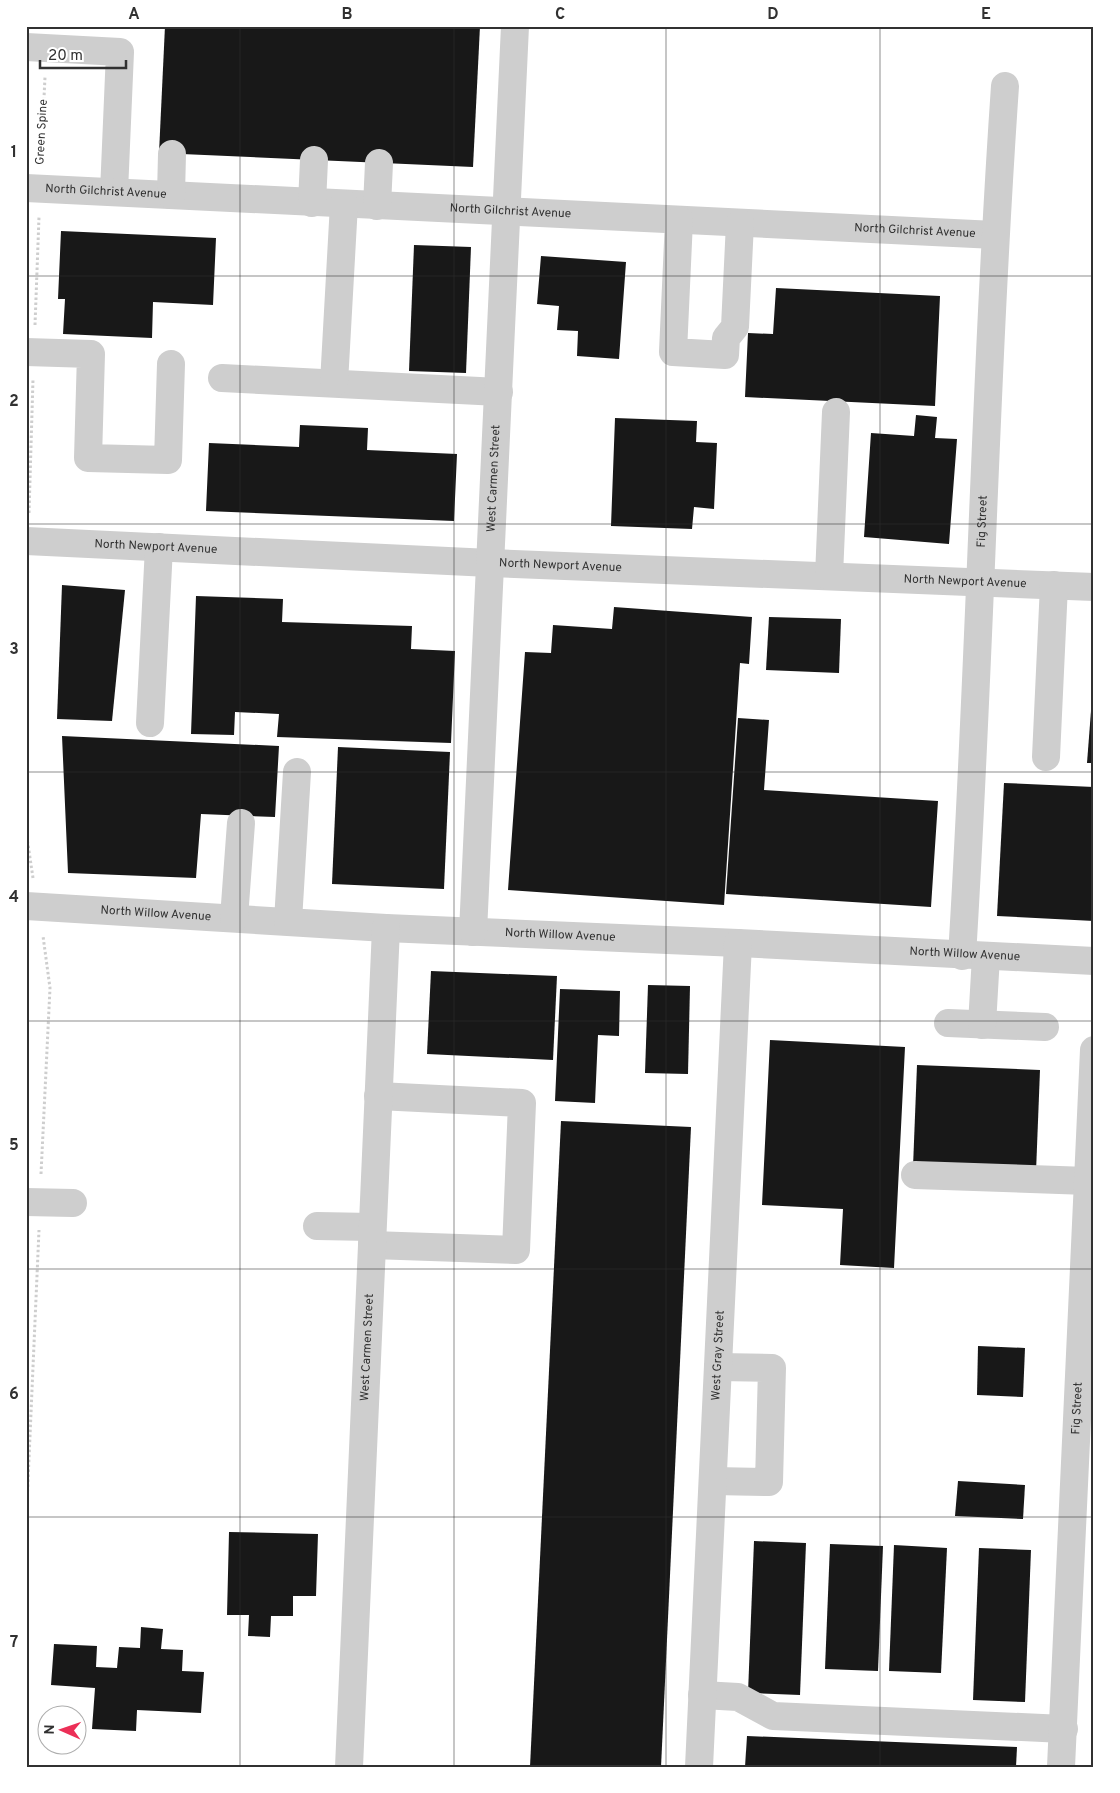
<svg xmlns="http://www.w3.org/2000/svg" width="1120" height="1793" viewBox="0 0 1120 1793" font-family="Overpass,sans-serif">
  <style>
    .building { fill: #181818 }
    .lines { fill: none; stroke-linecap: round; stroke-linejoin: round }
    .path { stroke: #cecece; stroke-width: 3; stroke-dasharray: 2.5 2.5; stroke-linecap: butt }
    .minor { stroke: #cecece; stroke-width: 28 }
    .grid { fill: none; stroke: #313131; stroke-width: 1; stroke-opacity: 0.55 }
    .labels { text-anchor: middle; dominant-baseline: central; stroke-width: 5; stroke-linejoin: round; paint-order: stroke }
    .street-label { font-size: 12px; fill: #313131; stroke: #fff }
    .neatline { fill: none; stroke: #313131; stroke-width: 2 }
    .grid-label { font-size: 16px; text-anchor: middle; font-weight: bold; fill: #313131 }
  </style>
  <rect width="100%" height="100%" fill="#fff"/>
  <g class="building">
    <polygon points="165,26 480,26 473,167 159,153"/>
    <polygon points="61,231 216,238 213,305 153,302 152,338 63,334 65,299 58,299"/>
    <polygon points="414,245 471,247 466,373 409,371"/>
    <polygon points="541,256 626,262 619,359 577,356 578,331 557,330 559,306 537,304"/>
    <polygon points="776,288 940,296 935,406 745,397 748,333 773,334"/>
    <polygon points="916,415 937,417 935,438 957,439 949,544 864,537 871,433 914,436"/>
    <polygon points="615,418 697,421 696,442 717,443 714,509 694,507 692,529 611,526"/>
    <polygon points="300,425 368,428 367,450 457,454 454,521 206,511 209,443 299,447"/>
    <polygon points="62,585 125,590 112,721 57,719"/>
    <polygon points="196,596 283,599 282,622 412,626 411,649 455,651 451,743 277,737 279,714 235,712 234,735 191,734"/>
    <polygon points="614,607 752,617 749,664 740,663 724,905 508,890 525,652 551,653 553,625 612,629"/>
    <polygon points="769,617 841,619 839,673 766,670"/>
    <polygon points="1091,711 1094,711 1094,763 1087,763"/>
    <polygon points="738,718 769,720 764,790 938,801 931,907 726,894"/>
    <polygon points="62,736 279,746 275,817 201,814 196,878 68,873"/>
    <polygon points="338,747 450,752 444,889 332,884"/>
    <polygon points="1004,783 1094,787 1094,921 997,916"/>
    <polygon points="431,971 557,976 553,1060 427,1054"/>
    <polygon points="648,985 690,986 688,1074 645,1073"/>
    <polygon points="560,989 620,991 619,1036 598,1035 595,1103 555,1101"/>
    <polygon points="770,1040 905,1047 894,1268 840,1265 843,1209 762,1205"/>
    <polygon points="917,1065 1040,1070 1036,1172 913,1167"/>
    <polygon points="561,1121 691,1127 661,1767 530,1767"/>
    <polygon points="978,1346 1025,1348 1023,1397 977,1395"/>
    <polygon points="958,1481 1025,1485 1023,1519 955,1516"/>
    <polygon points="229,1532 318,1534 316,1596 293,1596 293,1616 271,1616 270,1637 248,1636 249,1615 227,1615"/>
    <polygon points="754,1541 806,1543 800,1695 748,1693"/>
    <polygon points="830,1544 883,1546 878,1671 825,1669"/>
    <polygon points="894,1545 947,1548 941,1673 889,1671"/>
    <polygon points="979,1548 1031,1550 1025,1702 973,1700"/>
    <polygon points="141,1627 163,1629 161,1649 183,1650 182,1671 204,1672 201,1713 137,1710 136,1731 92,1729 95,1688 51,1685 54,1644 97,1646 96,1667 117,1668 119,1647 140,1648"/>
    <polygon points="747,1736 1017,1747 1016,1767 745,1767"/>
  </g>
  <g class="lines">
    <g class="path">
      <polyline points="41,160 45,77"/>
      <polyline points="35,325 39,217"/>
      <polyline points="29,513 33,379"/>
      <polyline points="26,598 27,569"/>
      <polyline points="26,831 33,878"/>
      <polyline points="41,1174 50,988 43,936"/>
      <polyline points="26,1527 39,1230"/>
    </g>
    <g class="minor">
      <polyline points="26,47 120,52 114,192"/>
      <path id="s1" d="M26 188 995 235"/>
      <polyline points="171,195 172,154"/>
      <polyline points="312,203 314,160"/>
      <polyline points="377,206 379,163"/>
      <polyline points="679,220 673,352 725,355 726,338 735,327 740,223"/>
      <polyline points="26,352 91,354 88,458 168,460 171,364"/>
      <polyline points="222,378 499,392"/>
      <polyline points="334,383 344,204"/>
      <path id="s2" d="M26 541 490 563 1094 587"/>
      <polyline points="829,576 836,412"/>
      <polyline points="150,723 159,547"/>
      <polyline points="1046,757 1054,585"/>
      <path id="s3" d="M26 906 386 928 738 943 1094 961"/>
      <polyline points="234,918 241,823"/>
      <polyline points="288,921 297,772"/>
      <path id="s4" d="M473 932 515 26"/>
      <path id="s5" d="M962 956C980 666 985 376 1005 86"/>
      <polyline points="948,1023 1045,1027"/>
      <polyline points="982,1025 986,956"/>
      <polyline points="915,1175 1088,1181"/>
      <polyline points="26,1202 73,1203"/>
      <polyline points="317,1226 372,1227"/>
      <polyline points="372,1245 516,1250 522,1103 378,1096"/>
      <polyline points="713,1481 769,1482 772,1368 718,1367"/>
      <polyline points="702,1695 738,1697 773,1716 1064,1729"/>
      <path id="s6" d="M349 1767 386 928"/>
      <path id="s7" d="M699 1767 738 943"/>
      <path id="s8" d="M1061 1767 1094 1050"/>
    </g>
  </g>
  <path class="grid" d="M240 26V1767M454 26V1767M666 26V1767M880 26V1767M26 276H1094M26 524H1094M26 772H1094M26 1021H1094M26 1269H1094M26 1517H1094"/>
  <g class="labels">
    <g class="street-label">
      <text transform="translate(42 132) rotate(-87)">Green Spine</text>
      <text stroke="none"><textPath href="#s1" startOffset="80">North Gilchrist Avenue</textPath></text>
      <text stroke="none"><textPath href="#s1" startOffset="485">North Gilchrist Avenue</textPath></text>
      <text stroke="none"><textPath href="#s1" startOffset="890">North Gilchrist Avenue</textPath></text>
      <text stroke="none"><textPath href="#s4" startOffset="454">West Carmen Street</textPath></text>
      <text stroke="none"><textPath href="#s5" startOffset="435">Fig Street</textPath></text>
      <text stroke="none"><textPath href="#s2" startOffset="130">North Newport Avenue</textPath></text>
      <text stroke="none"><textPath href="#s2" startOffset="535">North Newport Avenue</textPath></text>
      <text stroke="none"><textPath href="#s2" startOffset="940">North Newport Avenue</textPath></text>
      <text stroke="none"><textPath href="#s3" startOffset="130">North Willow Avenue</textPath></text>
      <text stroke="none"><textPath href="#s3" startOffset="535">North Willow Avenue</textPath></text>
      <text stroke="none"><textPath href="#s3" startOffset="940">North Willow Avenue</textPath></text>
      <text stroke="none"><textPath href="#s6" startOffset="420">West Carmen Street</textPath></text>
      <text stroke="none"><textPath href="#s7" startOffset="412">West Gray Street</textPath></text>
      <text stroke="none"><textPath href="#s8" startOffset="359">Fig Street</textPath></text>
    </g>
  </g>
  <rect width="1120" height="1793" fill="none" stroke="#ffffff" stroke-width="55"/>
  <g transform="translate(62 1730) rotate(272)"><circle r="24" fill="#ffffff" stroke="#adadad"/>
  <path d="M0-4L9 19L0 12L-9 19Z" fill="#ec2f57"/>
  <text y="-8" font-size="14" font-weight="bold" text-anchor="middle" fill="#313131">N</text>
  </g>
  <path d="M40 60v8h86v-8" fill="none" stroke="#313131" stroke-width="2.5"/>
  <text x="48" y="60" font-size="15" fill="#313131" stroke="#ffffff" stroke-width="4" paint-order="stroke">20 m</text>
  <rect x="28" y="28" width="1064" height="1738" class="neatline"/>
  <g class="grid-label">
    <text x="134" y="19">A</text>
    <text x="347" y="19">B</text>
    <text x="560" y="19">C</text>
    <text x="773" y="19">D</text>
    <text x="986" y="19">E</text>
    <text x="14" y="157">1</text>
    <text x="14" y="406">2</text>
    <text x="14" y="654">3</text>
    <text x="14" y="902">4</text>
    <text x="14" y="1150">5</text>
    <text x="14" y="1399">6</text>
    <text x="14" y="1647">7</text>
  </g>
</svg>
